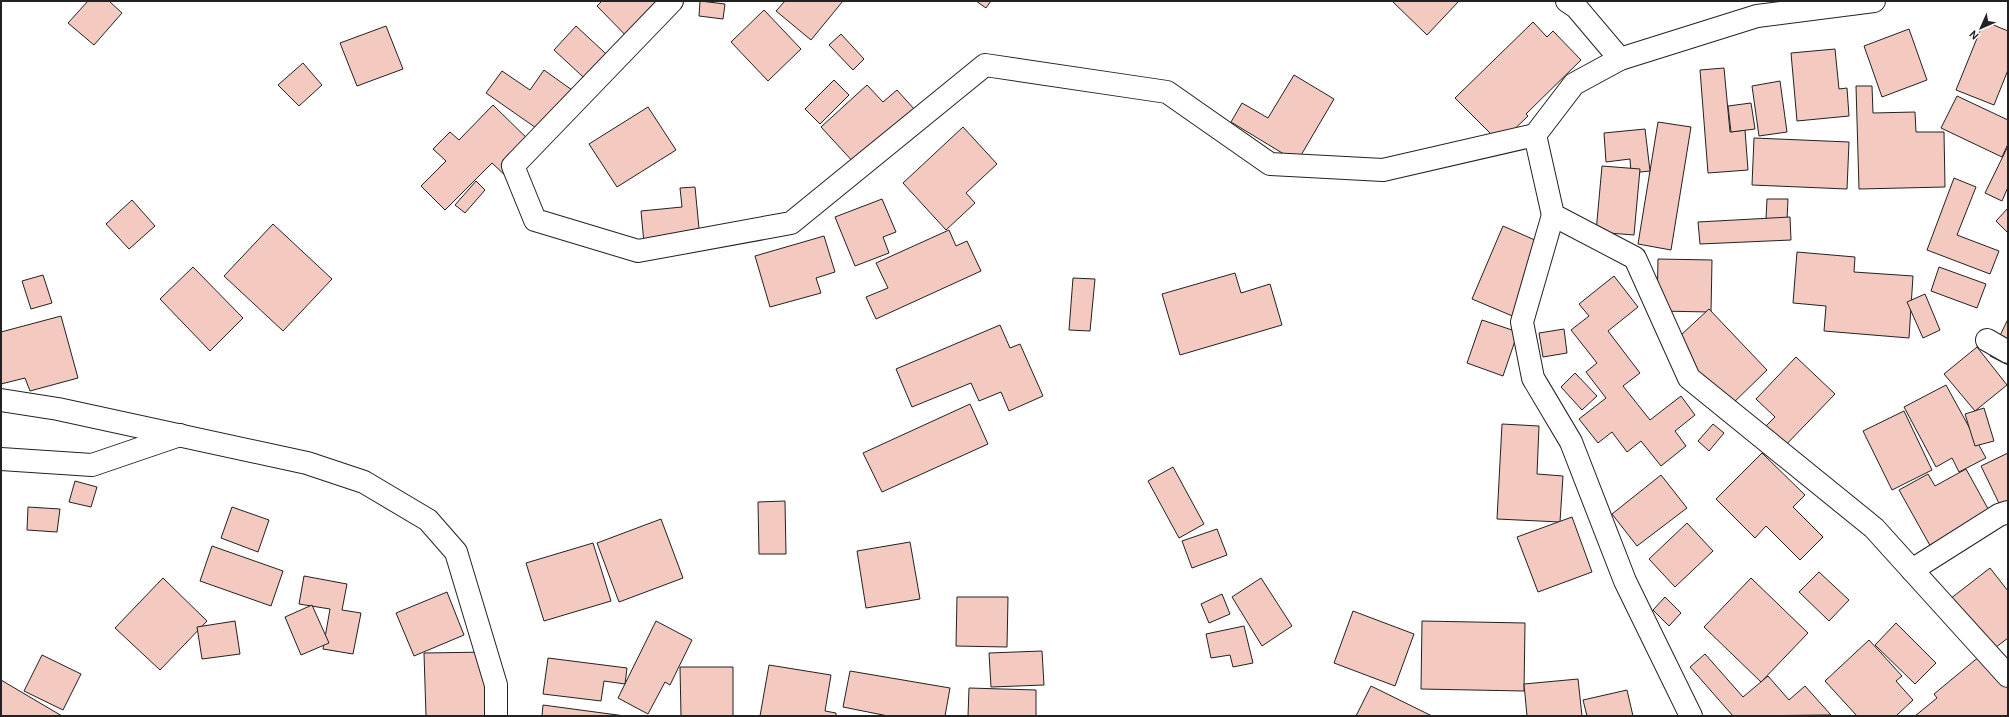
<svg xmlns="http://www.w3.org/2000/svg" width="2009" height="717" viewBox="0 0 2009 717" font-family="Cabin,sans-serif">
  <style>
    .building { fill: #f3c9c0; stroke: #222 }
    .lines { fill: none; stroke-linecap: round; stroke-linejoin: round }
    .minor-casing { stroke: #222; stroke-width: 24 }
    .primary-casing { stroke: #222; stroke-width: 24 }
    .minor { stroke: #fff; stroke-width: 22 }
    .primary { stroke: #fff; stroke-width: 22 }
  </style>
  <rect width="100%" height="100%" fill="#fff"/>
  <g class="building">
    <polygon points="88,1 109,1 122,13 94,45 68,23"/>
    <polygon points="602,1 674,1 637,47 597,6"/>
    <polygon points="700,1 725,4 723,19 699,16"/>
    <polygon points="785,1 843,1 811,40 776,11"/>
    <polygon points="976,1 991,1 986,8"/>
    <polygon points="1392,1 1459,1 1427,35"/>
    <polygon points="764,10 801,49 768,81 731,42"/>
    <polygon points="1984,21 2008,31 2008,70 1994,105 1956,90"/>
    <polygon points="1533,22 1547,37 1553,31 1581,60 1526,114 1528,116 1500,143 1455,98"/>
    <polygon points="386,26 403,69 357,86 340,43"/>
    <polygon points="576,26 617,64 595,88 554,50"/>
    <polygon points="1909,29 1927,80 1882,97 1864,46"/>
    <polygon points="841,34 864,59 853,70 829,45"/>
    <polygon points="1835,49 1839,89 1847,88 1849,116 1797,121 1791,53"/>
    <polygon points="303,63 322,85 299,106 278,85"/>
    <polygon points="1724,68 1730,132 1745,130 1748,170 1708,173 1700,70"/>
    <polygon points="544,70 579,95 549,137 486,93 502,71 530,90"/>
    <polygon points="1294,75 1334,99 1297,162 1231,122 1242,103 1268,118"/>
    <polygon points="834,80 849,95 820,124 805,109"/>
    <polygon points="1780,81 1787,132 1759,136 1752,86"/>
    <polygon points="867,85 883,102 897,90 915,110 856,165 821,127"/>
    <polygon points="1856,86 1872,86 1873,113 1915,112 1916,132 1944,132 1945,187 1859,189"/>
    <polygon points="1957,96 2008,120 2008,144 2002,157 1941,128"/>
    <polygon points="1751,103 1755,129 1731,132 1728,106"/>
    <polygon points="493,105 538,149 509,179 492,163 445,210 421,186 446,161 433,149 450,132 459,140"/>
    <polygon points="648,107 676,150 617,187 589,144"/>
    <polygon points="1658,122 1691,127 1671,250 1638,244"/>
    <polygon points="963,127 997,164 966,193 975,203 946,230 903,183"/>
    <polygon points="1645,129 1650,171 1631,173 1630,159 1606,162 1604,133"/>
    <polygon points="1754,138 1849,142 1847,189 1752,185"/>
    <polygon points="2008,146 2008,187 2002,201 1985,193"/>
    <polygon points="1602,166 1640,169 1634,235 1596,232"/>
    <polygon points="1954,178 1976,187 1957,235 1999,251 1990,274 1927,250"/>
    <polygon points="476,181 485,190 465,213 455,205"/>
    <polygon points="695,187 701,249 645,254 641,211 682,207 680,188"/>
    <polygon points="882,199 896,232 883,237 889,253 855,266 835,217"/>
    <polygon points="1767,199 1788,199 1787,220 1766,219"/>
    <polygon points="132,200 155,226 129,249 106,224"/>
    <polygon points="2008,208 2008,233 1996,221"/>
    <polygon points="1790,217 1791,240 1700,244 1698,222"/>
    <polygon points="273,224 332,279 283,331 224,276"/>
    <polygon points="1503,226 1553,248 1522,320 1472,299"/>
    <polygon points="949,230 956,246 967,241 981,271 876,319 866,297 888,288 876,263"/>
    <polygon points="824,236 835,272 816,278 821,293 770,307 755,256"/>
    <polygon points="1797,252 1855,257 1854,272 1913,276 1909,338 1824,331 1826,306 1793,303"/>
    <polygon points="1658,259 1712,260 1711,312 1657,311"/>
    <polygon points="193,267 243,318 210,351 160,299"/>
    <polygon points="1939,267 1986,284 1977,308 1931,291"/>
    <polygon points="1235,273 1241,293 1270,284 1282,325 1180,355 1162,294"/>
    <polygon points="43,275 52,303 31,309 22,281"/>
    <polygon points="1614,276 1638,307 1608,331 1640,373 1623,386 1650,420 1681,396 1695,415 1675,431 1686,446 1661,466 1641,441 1627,452 1612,432 1598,443 1579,419 1606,398 1586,372 1597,363 1571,330 1589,316 1579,304"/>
    <polygon points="1073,278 1095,279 1090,331 1069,330"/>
    <polygon points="1925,294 1940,330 1923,338 1907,302"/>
    <polygon points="1709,309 1767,370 1726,410 1667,348"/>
    <polygon points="61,316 78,378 30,391 25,378 1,384 1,332"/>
    <polygon points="2008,319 2008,365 1990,356"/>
    <polygon points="1482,320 1518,332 1503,376 1467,363"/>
    <polygon points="1000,325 1010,348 1020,344 1043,396 1009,411 1001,392 979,401 971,383 912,407 896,369"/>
    <polygon points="1564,329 1567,353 1543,357 1539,333"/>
    <polygon points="1977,347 2007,385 1975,411 1944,374"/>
    <polygon points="1796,357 1835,394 1780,451 1760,432 1775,417 1756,399"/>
    <polygon points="1575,373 1597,396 1582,410 1561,387"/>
    <polygon points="1946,385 1986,458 1959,472 1952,458 1936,467 1904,407"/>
    <polygon points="970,404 988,444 882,492 863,453"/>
    <polygon points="1984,408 1994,441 1975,446 1965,414"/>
    <polygon points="1904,411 1932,470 1892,490 1863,431"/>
    <polygon points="1502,424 1539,426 1537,474 1563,476 1560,522 1497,519"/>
    <polygon points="1713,424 1724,433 1709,451 1698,441"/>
    <polygon points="1762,453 1805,495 1793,507 1823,537 1800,560 1766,526 1755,538 1716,499"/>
    <polygon points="2008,453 2008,522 1981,466"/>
    <polygon points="1173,467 1204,524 1179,538 1148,481"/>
    <polygon points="1966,469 1997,525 1937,558 1899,490 1928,474 1935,486"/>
    <polygon points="1661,475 1687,508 1637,546 1612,514"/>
    <polygon points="75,481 97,487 91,507 69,502"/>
    <polygon points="785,501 786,554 759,554 758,502"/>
    <polygon points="28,507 60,509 57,532 27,530"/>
    <polygon points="232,507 269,520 258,552 221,538"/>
    <polygon points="1572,517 1592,572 1538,592 1517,537"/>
    <polygon points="661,519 683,578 619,602 597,543"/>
    <polygon points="1687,523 1713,551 1675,587 1649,559"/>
    <polygon points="1217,529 1227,555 1192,568 1182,541"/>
    <polygon points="910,542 920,599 866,608 857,551"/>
    <polygon points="593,543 611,601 544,621 526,563"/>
    <polygon points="212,546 283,571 271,606 200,581"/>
    <polygon points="1990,568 2008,591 2008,638 1991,651 1950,599"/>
    <polygon points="1819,572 1849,600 1829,621 1799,592"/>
    <polygon points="304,576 347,584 342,610 361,613 353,654 323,649 330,609 299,604"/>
    <polygon points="163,578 207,621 160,670 115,628"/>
    <polygon points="1261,578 1292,626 1262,646 1232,597"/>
    <polygon points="1751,578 1808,633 1761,682 1704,627"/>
    <polygon points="447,592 464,635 414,656 396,613"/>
    <polygon points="1222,594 1230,614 1209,623 1201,604"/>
    <polygon points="957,597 1008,597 1007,647 956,646"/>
    <polygon points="1665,597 1681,613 1669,626 1653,610"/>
    <polygon points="312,605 329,643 301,655 285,617"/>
    <polygon points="1353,611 1414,634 1395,686 1334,663"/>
    <polygon points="235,621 240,654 202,659 197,627"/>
    <polygon points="656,621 692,640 670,685 665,682 648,714 618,698"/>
    <polygon points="1422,621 1525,623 1524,691 1421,689"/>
    <polygon points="1896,623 1936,663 1915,684 1875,645"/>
    <polygon points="1244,626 1253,663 1233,667 1230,655 1211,658 1206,634"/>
    <polygon points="1869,640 1902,676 1896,681 1913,700 1896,716 1857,716 1825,681"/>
    <polygon points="1042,651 1044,685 991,687 989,653"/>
    <polygon points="1986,651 2008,678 2008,716 1915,716 1937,698 1934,694"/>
    <polygon points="489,652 491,716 426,716 424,653"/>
    <polygon points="1705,654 1743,697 1768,676 1789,700 1805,686 1831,715 1733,716 1690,667"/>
    <polygon points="42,655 81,674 63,710 24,691"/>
    <polygon points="548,658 627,668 625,684 604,681 601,701 543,694"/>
    <polygon points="769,665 831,675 825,711 836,713 836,716 760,716"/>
    <polygon points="680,667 733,667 733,716 681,716"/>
    <polygon points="850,671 950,688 945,716 888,716 843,707"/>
    <polygon points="1578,679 1582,716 1527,716 1524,684"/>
    <polygon points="1,680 62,716 1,716"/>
    <polygon points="1371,686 1432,716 1356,716"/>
    <polygon points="969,688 1036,690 1036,716 968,716"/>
    <polygon points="1627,690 1633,716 1587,716 1583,700"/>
    <polygon points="543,705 625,716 542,716"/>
  </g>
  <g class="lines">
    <defs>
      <g id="minor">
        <polyline points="672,1 513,166 535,220 638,251 791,223 985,65 1167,92 1270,164 1383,170 1535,135"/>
        <polyline points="1567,1 1576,7 1620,59"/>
        <polyline points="1874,1 1757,16 1620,59 1574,84 1535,135 1553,215 1635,258 1689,378 1874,528 2008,676"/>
        <polyline points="1553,215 1522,322 1533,378 1571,442 1625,581 1691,716"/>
        <polyline points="1987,340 2008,352"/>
        <polyline points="1,459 92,465 180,435"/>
        <polyline points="1912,570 1999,515 2008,512"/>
      </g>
      <polyline id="primary" points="1,400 58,409 307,463 364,482 428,520 456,552 496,685 496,716"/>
    </defs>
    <use href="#minor" class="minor-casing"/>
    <use href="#primary" class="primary-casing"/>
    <use href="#minor" class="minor"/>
    <use href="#primary" class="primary"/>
  </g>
  <rect width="2009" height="717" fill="none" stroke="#222222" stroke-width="4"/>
  <g transform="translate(1981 28) rotate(225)" stroke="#ffffff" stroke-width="3" paint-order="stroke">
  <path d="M0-3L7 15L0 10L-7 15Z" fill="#222222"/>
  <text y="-6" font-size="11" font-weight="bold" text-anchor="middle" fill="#222222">N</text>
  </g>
</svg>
